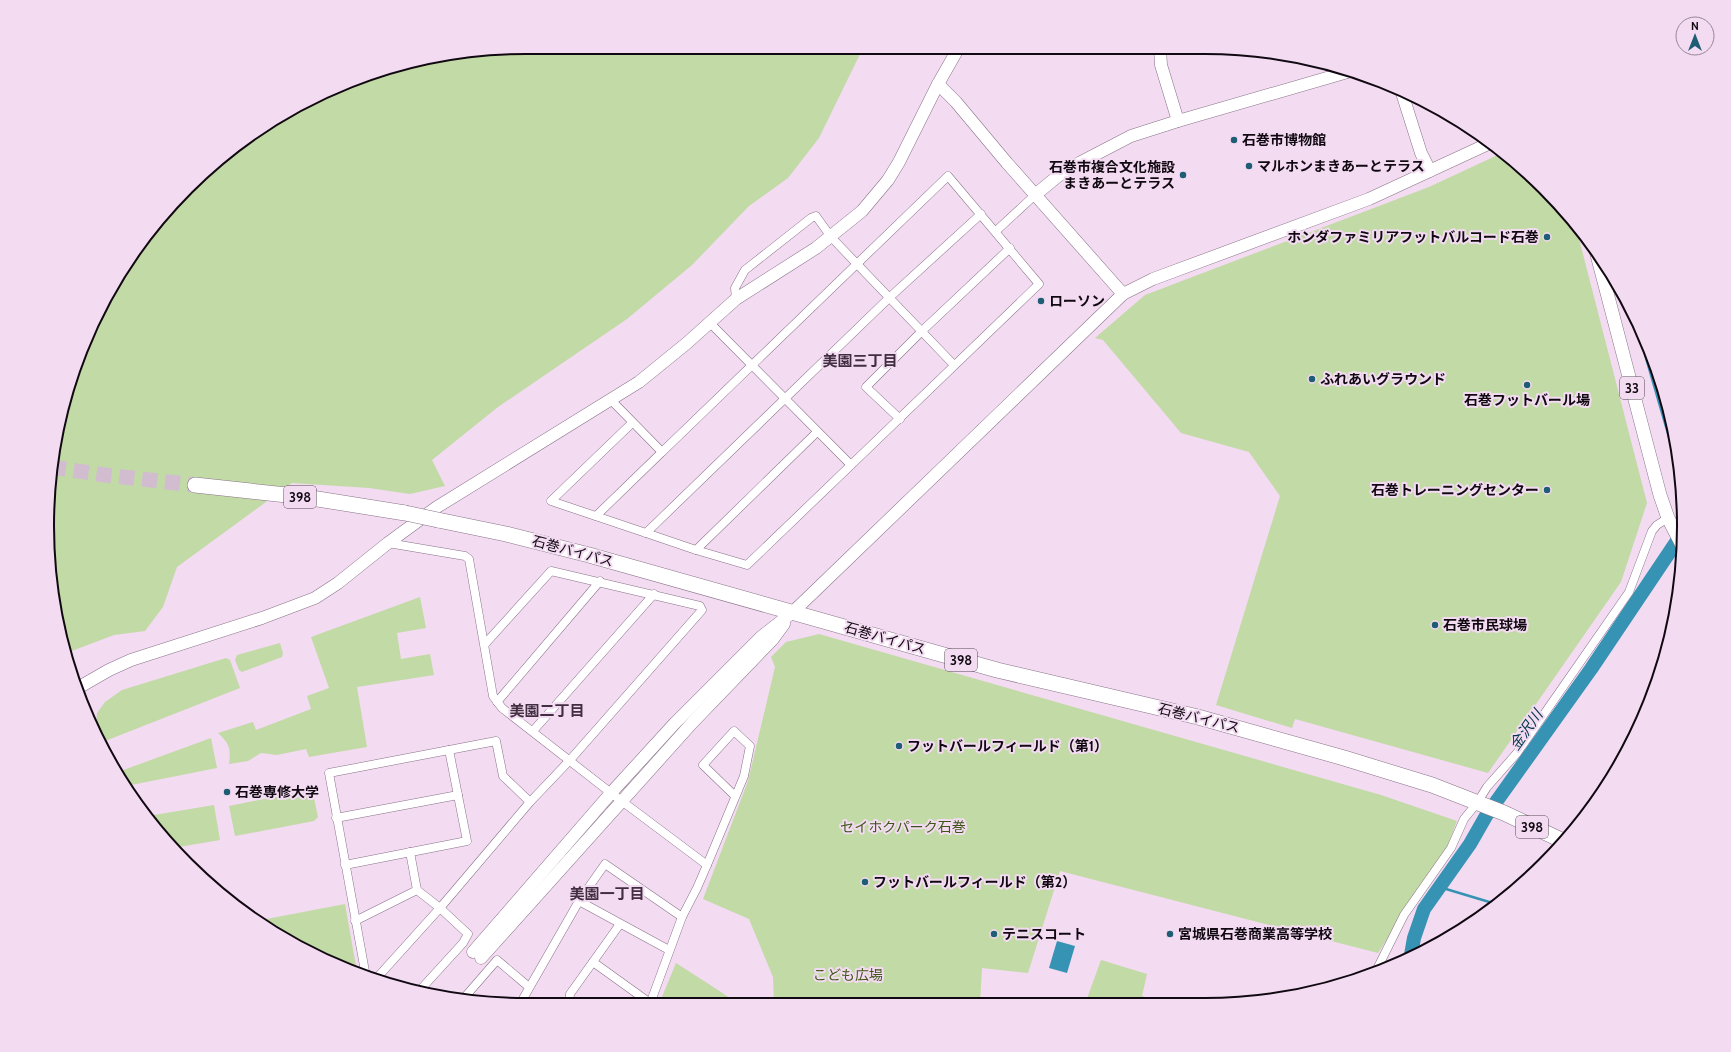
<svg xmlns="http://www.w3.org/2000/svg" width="1731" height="1052" viewBox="0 0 1731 1052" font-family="Cabin,'Noto Sans JP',sans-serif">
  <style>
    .green { fill: #c2daa5 }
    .water { fill: #3793b3 }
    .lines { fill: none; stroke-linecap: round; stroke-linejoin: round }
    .stream { stroke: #3793b3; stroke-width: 2.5 }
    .river { stroke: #3793b3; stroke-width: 14 }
    .highway-tunnel { stroke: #d1bcd0; stroke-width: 15; stroke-dasharray: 15 8; stroke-linecap: butt }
    .street-casing { stroke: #897388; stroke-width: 9 }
    .secondary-casing { stroke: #897388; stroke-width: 13 }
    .primary-casing { stroke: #897388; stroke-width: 14 }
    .highway-casing { stroke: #897388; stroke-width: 16 }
    .street { stroke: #fff; stroke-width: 8 }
    .secondary { stroke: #fff; stroke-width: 12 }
    .primary { stroke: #fff; stroke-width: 13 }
    .highway { stroke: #fff; stroke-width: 15 }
    .highway-bridge-casing { stroke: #897388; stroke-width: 16; stroke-linecap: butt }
    .highway-bridge { stroke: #fff; stroke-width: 15 }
    .poi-dot { fill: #1f5d74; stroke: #f3dbf2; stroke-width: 1.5 }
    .labels { text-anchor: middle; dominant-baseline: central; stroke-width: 4; stroke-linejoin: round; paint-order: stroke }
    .shield { fill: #f3dbf2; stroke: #554854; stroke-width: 1 }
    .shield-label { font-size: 13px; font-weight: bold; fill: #110911 }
    .poi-label { font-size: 14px; font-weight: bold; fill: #110911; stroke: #f3dbf2; text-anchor: start }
    .street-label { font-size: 14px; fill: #110911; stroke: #f3dbf2 }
    .park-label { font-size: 14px; fill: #3e5517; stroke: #f3dbf2 }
    .neighbourhood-label { font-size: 15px; font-weight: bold; fill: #412e40; stroke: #f3dbf2 }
    .water-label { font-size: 15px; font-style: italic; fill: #003647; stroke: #f3dbf2 }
    .rim { fill: none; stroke: #110911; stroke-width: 2 }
  </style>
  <rect width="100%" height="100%" fill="#f3dbf2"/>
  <g class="green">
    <polygon points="862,50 819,138 788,178 749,206 692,265 627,319 498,407 432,460 445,486 410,494 369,488 292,483 177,567 163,607 145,631 114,635 69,652 67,655 51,589 47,526 51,463 72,372 97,314 146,235 235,146 314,97 372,72 463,51"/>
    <polygon points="1502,153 1544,187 1576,227 1647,503 1621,582 1488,773 1295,719 1292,728 1216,705 1280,496 1249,452 1181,433 1103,340 1095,338 1145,295 1429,187"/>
    <path d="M420 597 426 628 397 633 401 659 430 654 434 675 357 687 367 747 309 757 306 749 277 755 261 753 248 761 229 764C231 749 230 744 218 733L253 722 256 730 311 709 307 696 329 688 311 637Z"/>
    <polygon points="819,634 1381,795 1457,821 1448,845 1378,953 1060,871 1028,973 982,968 980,1004 774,1004 773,977 749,919 703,899 748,781 775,667 771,657 786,642"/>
    <polygon points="280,643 283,653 282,657 242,672 239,670 235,660 237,655"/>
    <polygon points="226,658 230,660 240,688 100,743 95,733 97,713 105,702 122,690"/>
    <polygon points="211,738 217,768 126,786 118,772"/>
    <polygon points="312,789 318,817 314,821 235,836 229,806"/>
    <polygon points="214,805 220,840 173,848 149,821 148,816"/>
    <polygon points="345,904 357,972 256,921"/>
    <polygon points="1101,960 1147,974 1142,996 1166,1004 1085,1004"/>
    <polygon points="676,963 721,992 738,1004 659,1004"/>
  </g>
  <polygon class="water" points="1057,941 1075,946 1067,973 1049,968"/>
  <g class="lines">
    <polyline class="stream" points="1441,886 1446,889 1496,904"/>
    <g class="river">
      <polyline points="1650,351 1675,437"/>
      <polyline points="1411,955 1414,938 1424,909 1470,844 1486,816 1591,669 1683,532"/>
    </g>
    <polyline class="highway-tunnel" points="51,467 105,475 195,485"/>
    <defs>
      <g id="street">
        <polyline points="996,231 1035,195"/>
        <polyline points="736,299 735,288 745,270 811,218 816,216 831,237 954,365"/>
        <polyline points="611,400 662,452 948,176 1039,284 851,465 710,323"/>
        <polyline points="900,419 866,387 922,331 1010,248"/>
        <polyline points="632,423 551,501 646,533 890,297 981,214"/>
        <polyline points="596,516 662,452"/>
        <polyline points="646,533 696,550 817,432"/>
        <polyline points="388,543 465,556 469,559 493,696 502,708 611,793 707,865 697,888 682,917 650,1004"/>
        <polyline points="696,550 747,565 851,465"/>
        <polyline points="497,702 600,581"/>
        <polyline points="533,731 654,594"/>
        <polyline points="1482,795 1487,787 1517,753 1629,592 1652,531 1657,525 1668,518"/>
        <polyline points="336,818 458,795"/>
        <polyline points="410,852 417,890"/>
        <polyline points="345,865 467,841 449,750"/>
        <polyline points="707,865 744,776 750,746 734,731 703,765 735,796"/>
        <polyline points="579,901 669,950"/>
        <polyline points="355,921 417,890 440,908 468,934 463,943 421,989"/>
        <polyline points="593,962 650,1003"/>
        <polyline points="1377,969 1404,915 1451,848 1464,819 1477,803"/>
        <polyline points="366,977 329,773 496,741 503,776 530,802"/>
        <polyline points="375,980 440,908 530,802 570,760 702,610 700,606 551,571 485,644"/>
        <polyline points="464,998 497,960 529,987"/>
        <polyline points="520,1004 579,901 605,864 682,917"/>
        <polyline points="569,1004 570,994 620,924"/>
      </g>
      <g id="secondary">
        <polyline points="1160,48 1161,65 1178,121"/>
        <polyline points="938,84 956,102 1007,163 1123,294"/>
        <polyline points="1402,93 1421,153 1430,171"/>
        <polyline points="1035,195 1058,176 1081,162 1131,136 1178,121 1351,71"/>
        <polyline points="76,689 109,670 131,660 262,618 315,598 338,583 388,543 437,507 639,382 687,343 736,299 816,248 862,211 888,180 899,162 938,84 958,49"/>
        <polyline points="473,952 611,793 675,723 761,637 793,612 1123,294 1153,279 1369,199 1490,143"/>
        <polyline points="481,958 692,723 773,639 784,624"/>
      </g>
      <polyline id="primary" points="1596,251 1660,495 1668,518 1682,545"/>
      <g id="highway">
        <polyline points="195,485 305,497 405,513"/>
        <polyline points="438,520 506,534 589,555 997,670 1198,717 1344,758 1432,785 1504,813 1561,840"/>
      </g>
    </defs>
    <use href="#street" class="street-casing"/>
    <use href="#secondary" class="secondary-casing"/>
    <use href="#primary" class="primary-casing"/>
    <use href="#highway" class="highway-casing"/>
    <use href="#street" class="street"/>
    <use href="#secondary" class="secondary"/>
    <use href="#primary" class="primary"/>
    <use href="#highway" class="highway"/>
    <defs>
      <polyline id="highway-bridge" points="405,513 438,520"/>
    </defs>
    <use href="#highway-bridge" class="highway-bridge-casing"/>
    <use href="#highway-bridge" class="highway-bridge"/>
  </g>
  <g class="poi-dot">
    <circle cx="1234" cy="140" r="4"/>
    <circle cx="1249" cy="166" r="4"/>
    <circle cx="1183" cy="175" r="4"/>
    <circle cx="1547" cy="237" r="4"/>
    <circle cx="1041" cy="301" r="4"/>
    <circle cx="1312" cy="379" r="4"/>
    <circle cx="1527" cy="385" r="4"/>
    <circle cx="1547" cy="490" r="4"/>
    <circle cx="1435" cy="625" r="4"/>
    <circle cx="899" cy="746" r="4"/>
    <circle cx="227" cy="792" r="4"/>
    <circle cx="865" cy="882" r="4"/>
    <circle cx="994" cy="934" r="4"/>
    <circle cx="1170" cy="934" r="4"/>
  </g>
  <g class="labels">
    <g class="shield">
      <rect x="1620" y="377" width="24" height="22" rx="3"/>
      <rect x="284" y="486" width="32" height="22" rx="3"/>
      <rect x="945" y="649" width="32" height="22" rx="3"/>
      <rect x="1516" y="816" width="32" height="22" rx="3"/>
    </g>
    <g class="shield-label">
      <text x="1632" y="388">33</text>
      <text x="300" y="497">398</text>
      <text x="961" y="660">398</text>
      <text x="1532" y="827">398</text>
    </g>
    <g class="poi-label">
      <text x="1242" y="140">石巻市博物館</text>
      <text x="1257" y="166">マルホンまきあーとテラス</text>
      <text x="1175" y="167" text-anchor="end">石巻市複合文化施設<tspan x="1175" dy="16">まきあーとテラス</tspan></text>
      <text x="1539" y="237" text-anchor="end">ホンダファミリアフットバルコード石巻</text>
      <text x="1049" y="301">ローソン</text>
      <text x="1320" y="379">ふれあいグラウンド</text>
      <text x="1527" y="400" text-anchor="middle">石巻フットバール場</text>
      <text x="1539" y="490" text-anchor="end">石巻トレーニングセンター</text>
      <text x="1443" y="625">石巻市民球場</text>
      <text x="907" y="746">フットバールフィールド（第1）</text>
      <text x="235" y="792">石巻専修大学</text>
      <text x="873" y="882">フットバールフィールド（第2）</text>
      <text x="1002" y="934">テニスコート</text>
      <text x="1178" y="934">宮城県石巻商業高等学校</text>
    </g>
    <g class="street-label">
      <text transform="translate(573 551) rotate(15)">石巻バイパス</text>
      <text transform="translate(885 638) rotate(16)">石巻バイパス</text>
      <text transform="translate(1199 718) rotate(14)">石巻バイパス</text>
    </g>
    <g class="park-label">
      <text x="903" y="827">セイホクパーク石巻</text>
      <text x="848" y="975">こども広場</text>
    </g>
    <g class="neighbourhood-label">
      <text x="860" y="361">美園三丁目</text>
      <text x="547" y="711">美園二丁目</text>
      <text x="607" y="894">美園一丁目</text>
    </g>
    <g class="water-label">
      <text transform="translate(1526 730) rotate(-55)">金沢川</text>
    </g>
  </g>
  <path d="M0 0H1731V1052H0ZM526 54H1205A472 472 0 0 1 1677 526V526A472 472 0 0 1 1205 998H526A472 472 0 0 1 54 526V526A472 472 0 0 1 526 54Z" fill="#f3dbf2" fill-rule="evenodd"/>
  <path class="rim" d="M526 54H1205A472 472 0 0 1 1677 526V526A472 472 0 0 1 1205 998H526A472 472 0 0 1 54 526V526A472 472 0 0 1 526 54Z"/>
  <g transform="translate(1695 36)"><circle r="19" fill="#f3dbf2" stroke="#998798"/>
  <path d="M0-3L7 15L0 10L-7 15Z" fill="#1f5d74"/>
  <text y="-6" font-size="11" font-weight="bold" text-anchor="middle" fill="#110911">N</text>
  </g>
</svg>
